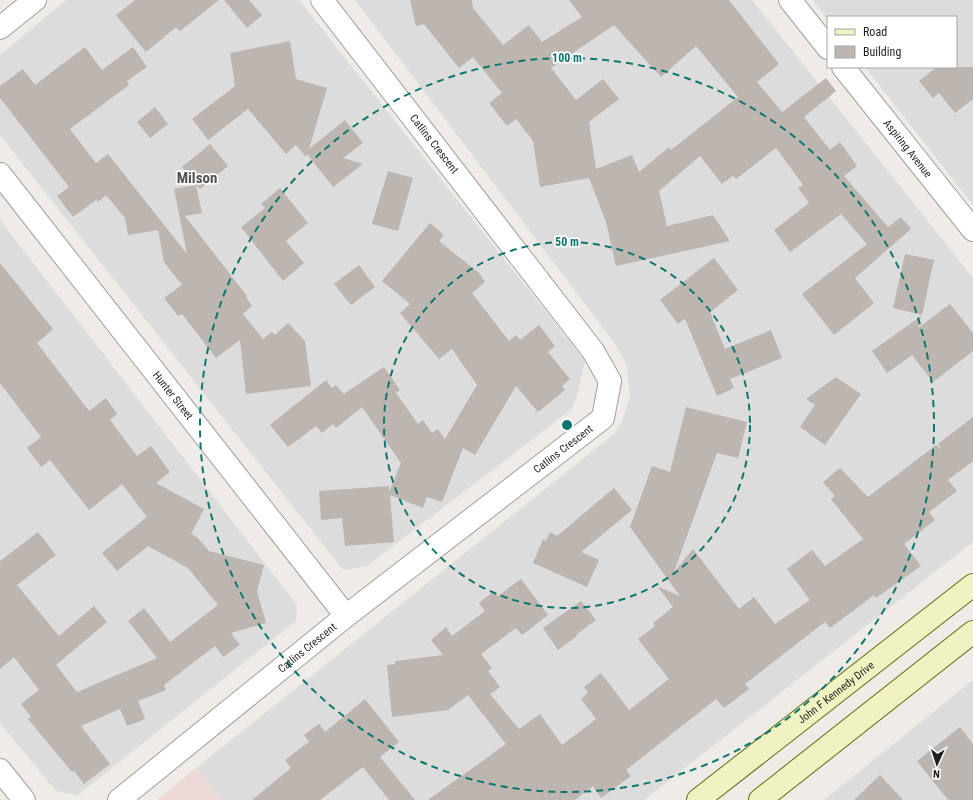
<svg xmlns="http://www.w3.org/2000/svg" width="973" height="800" viewBox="0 0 973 800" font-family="'Roboto Condensed',sans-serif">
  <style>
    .residential { fill: #dddcdc }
    .commercial { fill: #edd8d8 }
    .building { fill: #bcb5b0; fill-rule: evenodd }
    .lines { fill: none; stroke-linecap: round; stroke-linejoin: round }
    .street-casing { stroke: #a0a0a0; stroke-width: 24 }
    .secondary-casing { stroke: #646a13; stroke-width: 24 }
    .street { stroke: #fff; stroke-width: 22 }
    .secondary { stroke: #f1f2c1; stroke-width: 22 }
    .ring { fill: none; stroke: #0f766e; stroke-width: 2; stroke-dasharray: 7 5 }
    .labels { text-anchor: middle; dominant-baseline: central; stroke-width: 3.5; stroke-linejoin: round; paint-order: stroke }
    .street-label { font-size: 11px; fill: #1f1f1f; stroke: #fff }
    .district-label { font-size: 15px; font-weight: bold; fill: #525252; stroke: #fff }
    .centre { fill: #0f766e; stroke: #fff; stroke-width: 2 }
    .ring-label { font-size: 12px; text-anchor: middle; font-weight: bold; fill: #0f766e; stroke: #fff; stroke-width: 3.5; stroke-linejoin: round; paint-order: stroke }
  </style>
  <rect width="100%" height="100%" fill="#efece7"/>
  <g class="residential">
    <polygon points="66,0 299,0 585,361 578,392 572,409 367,566 343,570 0,135 0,55"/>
    <polygon points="355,0 752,0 973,278 973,542 644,800 222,800 196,768 614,434 623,419 630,397 627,366 616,345"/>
    <polygon points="813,0 973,0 973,205 865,67 956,67 956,17 828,17 828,20"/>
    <polygon points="0,220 297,605 296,621 78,795 56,791 0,723"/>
    <polygon points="973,680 973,800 824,800"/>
  </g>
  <polygon class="commercial" points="196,768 222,800 157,800"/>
  <g class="building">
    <polygon points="135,0 219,0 180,31 176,27 146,52 116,15"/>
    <polygon points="224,0 249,0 262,15 247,28"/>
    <path d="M410 0H472L473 8 503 45 529 25 542 42 582 17 569 0H729L779 64 757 82 782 112 826 78 836 91 804 117 830 150 840 142 857 166 844 176 888 227 901 217 911 229 855 278 874 303 834 335 802 294 867 244 841 214 790 252 774 230 809 203 798 188 803 185 776 148 736 179 733 176 722 184 700 156 659 191 667 226 713 215 730 241 616 266 606 222 589 178 540 187 533 141 516 119 507 126 489 103 502 93 473 57 459 68 424 24 416 26ZM614 25 661 77 696 46 738 97 671 150 669 147 639 172 632 155 596 169 589 122 619 99 603 79 576 100 551 68Z"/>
    <polygon points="290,41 296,79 327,88 309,149 345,120 363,143 343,158 363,164 333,187 307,154 306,157 296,145 286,154 248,109 208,140 192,119 235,86 230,53"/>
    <polygon points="85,47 102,70 133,47 147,67 127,81 129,85 70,129 96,163 108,154 187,254 174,189 196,185 202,213 185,216 247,296 246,297 252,306 243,314 263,339 272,332 275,335 288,323 305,341 311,386 246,394 240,340 216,358 182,314 178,316 164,298 182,285 164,262 158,230 128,235 125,218 106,195 98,202 96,200 73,217 57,196 69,187 0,98 0,86 23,69 35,85"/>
    <polygon points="937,67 973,67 973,99 955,113 939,93 933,98 919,81"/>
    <polygon points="155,107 168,124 150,138 137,122"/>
    <polygon points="210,144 228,166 200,189 182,167"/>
    <polygon points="388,171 413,178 398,231 372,224"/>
    <polygon points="280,188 308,223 286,241 304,263 283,281 241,227 265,208 261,204"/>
    <polygon points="430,223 444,235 439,241 479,273 485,282 472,293 509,341 516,335 520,340 539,325 555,346 548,352 570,379 562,386 565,390 538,412 516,386 475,455 463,448 442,502 427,497 423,508 390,495 394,542 345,546 342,518 321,520 319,491 389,486 389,492 401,463 362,407 336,428 333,424 322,433 316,426 288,447 270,425 326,380 332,388 336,385 344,394 384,367 400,390 396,393 418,424 423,420 432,433 438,429 445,439 477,385 452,349 439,359 400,313 410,304 382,281"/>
    <polygon points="905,254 934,260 922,315 893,308"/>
    <polygon points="714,258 738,290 710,312 725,349 771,330 782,358 730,379 734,388 717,396 685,319 678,324 660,300"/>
    <polygon points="0,263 53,329 37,343 89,411 106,398 117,414 110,420 137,456 151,446 170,472 156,483 204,509 191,534 197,537 209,551 264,565 257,591 266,623 231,633 240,645 223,657 215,646 164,685 166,690 138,701 145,719 127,726 120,709 81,726 110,764 84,784 74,771 72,772 28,719 31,717 21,704 39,690 14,657 0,669 0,561 38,532 56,555 17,585 59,636 94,606 107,622 56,665 77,692 157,658 128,621 144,608 170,642 218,605 188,568 148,546 117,571 102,553 147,517 122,484 89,510 50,460 41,467 27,448 41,437 0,383"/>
    <polygon points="359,265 375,287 351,305 334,284"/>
    <polygon points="950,304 973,333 973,351 933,382 912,355 887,373 872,351 921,316 918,328"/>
    <polygon points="836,377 861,394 825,445 800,427 815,405 806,399"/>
    <polygon points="686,407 747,422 738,458 717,453 674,572 693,549 739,609 754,597 775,624 810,600 787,569 812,550 825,566 863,539 831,499 835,496 823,482 840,468 868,497 936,445 942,450 938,444 973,417 973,461 948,480 957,491 929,512 935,520 904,544 921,566 876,598 874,595 830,628 825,622 745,684 749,689 724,708 716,699 626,770 631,776 601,798 593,786 575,800 428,800 506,744 468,695 448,710 392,717 387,665 395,664 395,661 443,655 431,640 446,627 452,636 485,611 479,603 494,591 498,596 521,579 548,615 522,635 516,628 481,654 492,668 488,671 500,687 490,694 519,729 540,714 562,745 596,719 581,699 588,693 584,687 601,673 629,710 669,679 638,639 655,626 653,623 673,607 658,587 680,596 630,527 652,466 670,472"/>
    <polygon points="614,488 632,510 581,552 599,560 587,587 533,563 543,539 546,541 550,532 557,536"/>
    <polygon points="581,601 596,620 576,635 577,636 558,650 543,628"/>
    <polygon points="365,699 399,742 380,757 415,800 389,800 363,767 320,800 252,800 291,768 285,760 309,742 304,735 319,724 325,732"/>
    <polygon points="960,727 973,744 973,800 948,800 917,761"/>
    <polygon points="880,775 903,800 854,800"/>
  </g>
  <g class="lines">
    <defs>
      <g id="street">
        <polyline points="790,0 828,48"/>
        <polyline points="0,28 35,0"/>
        <path id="s1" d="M843 67 973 230"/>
        <path id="s2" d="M0 174 346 616"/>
        <polyline points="0,770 24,800"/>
        <path id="s3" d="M119 800 346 616 603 418 610 381 593 351 322 0"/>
      </g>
      <g id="secondary">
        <path id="s4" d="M698 800 973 585"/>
        <polyline points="760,800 973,632"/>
      </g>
    </defs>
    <use href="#street" class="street-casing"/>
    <use href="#secondary" class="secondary-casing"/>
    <use href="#street" class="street"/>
    <use href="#secondary" class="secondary"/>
  </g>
  <g class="ring">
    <circle cx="567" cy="425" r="183"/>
    <circle cx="567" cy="425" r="367"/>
  </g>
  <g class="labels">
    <g class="street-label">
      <text transform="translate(434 144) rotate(52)">Catlins Crescent</text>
      <text stroke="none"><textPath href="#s1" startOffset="104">Aspiring Avenue</textPath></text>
      <text stroke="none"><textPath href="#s2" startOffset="281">Hunter Street</textPath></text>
      <text stroke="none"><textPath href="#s3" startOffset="566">Catlins Crescent</textPath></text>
      <text stroke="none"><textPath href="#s3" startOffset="242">Catlins Crescent</textPath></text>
      <text stroke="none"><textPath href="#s4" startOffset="175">John F Kennedy Drive</textPath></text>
    </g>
    <g class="district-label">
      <text x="197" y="178">Milson</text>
    </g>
  </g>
  <circle cx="567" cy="425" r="6" class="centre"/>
  <g class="ring-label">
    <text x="567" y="62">100 m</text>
    <text x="567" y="246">50 m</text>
  </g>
  <rect x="827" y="16" width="130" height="52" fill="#ffffff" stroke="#a5a5a5"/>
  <rect x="835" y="29" width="20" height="6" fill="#f1f2c1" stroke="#a5a5a5"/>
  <text x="863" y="36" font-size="12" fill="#1f1f1f">Road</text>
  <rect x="835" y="46" width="20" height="12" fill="#bcb5b0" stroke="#a5a5a5"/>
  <text x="863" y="56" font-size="12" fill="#1f1f1f">Building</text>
  <g transform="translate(937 764) rotate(183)" stroke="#ffffff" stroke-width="3" paint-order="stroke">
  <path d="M0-3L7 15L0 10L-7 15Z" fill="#1f1f1f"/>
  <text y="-6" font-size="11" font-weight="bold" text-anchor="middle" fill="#1f1f1f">N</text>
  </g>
</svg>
